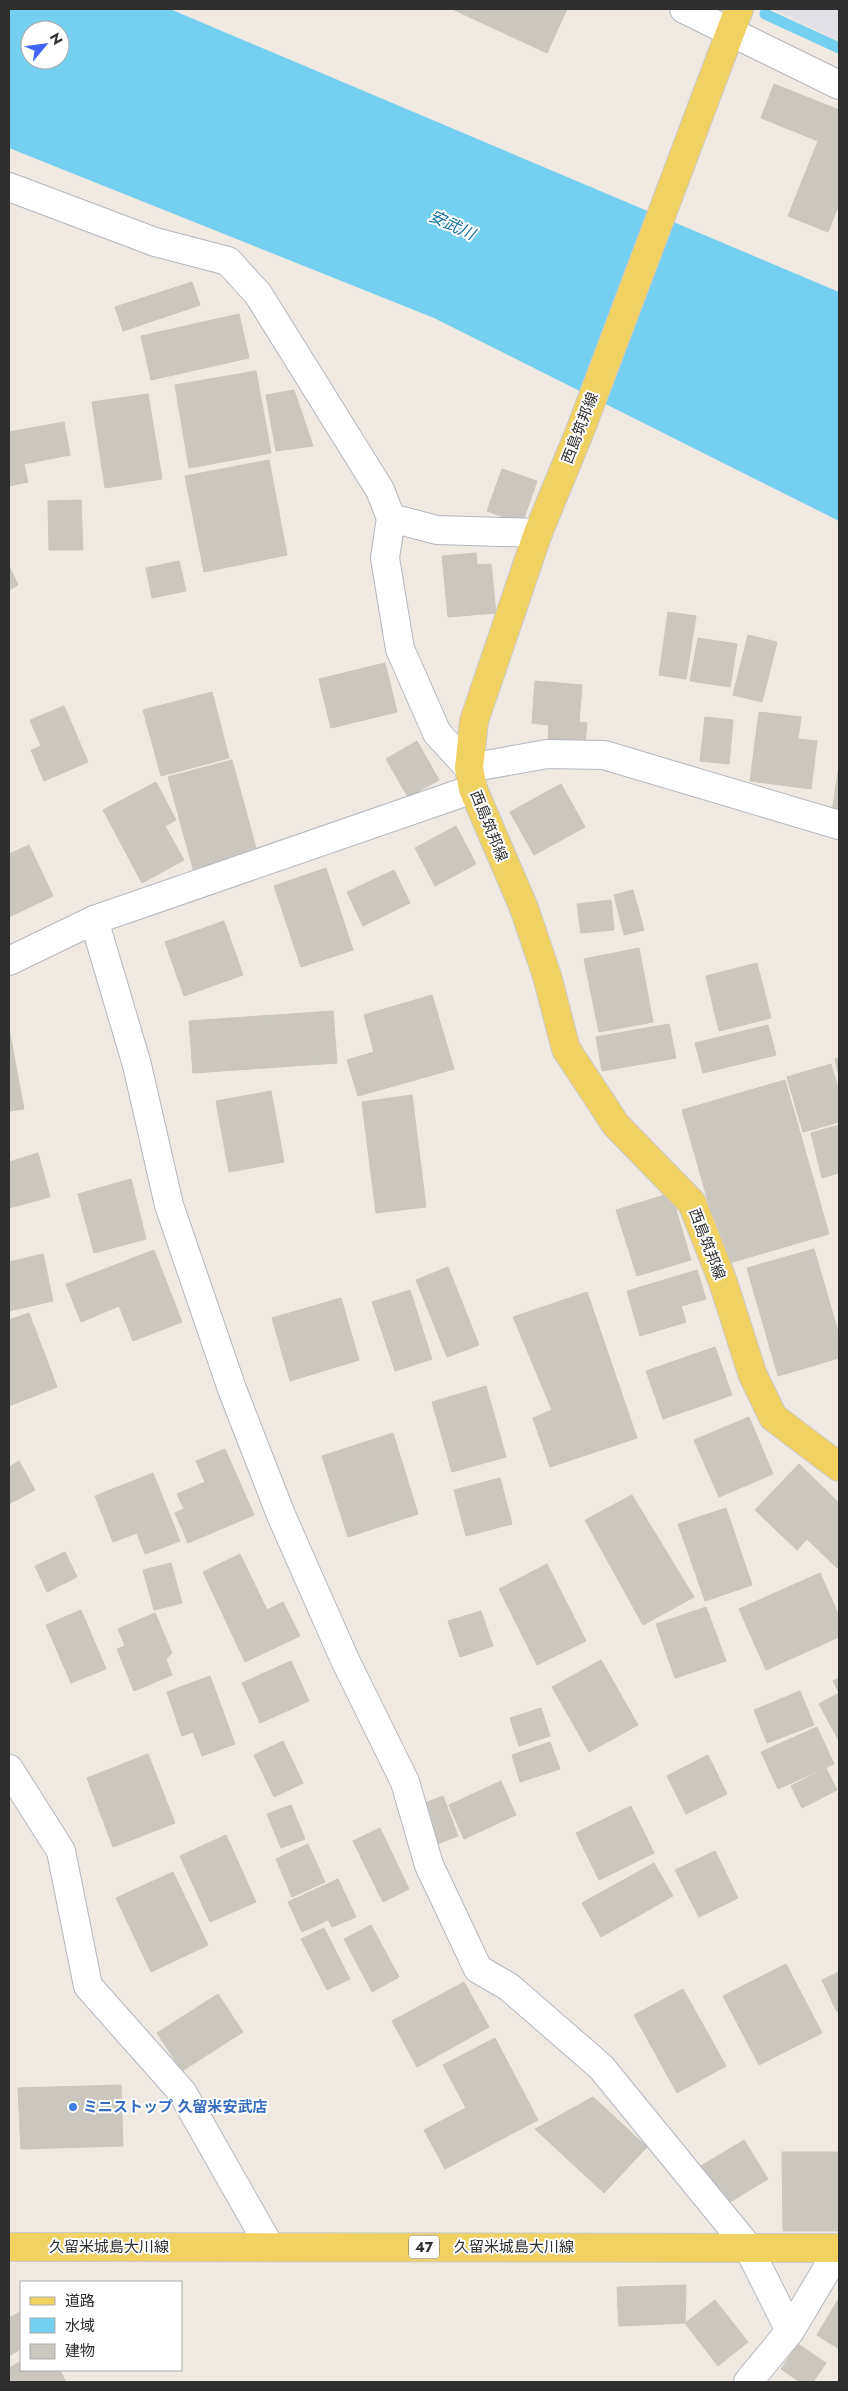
<svg xmlns="http://www.w3.org/2000/svg" width="848" height="2391" viewBox="0 0 848 2391" font-family="Jost,'Noto Sans JP',sans-serif">
  <style>
    .industrial { fill: #e3e1e8 }
    .water { fill: #75cff0; fill-rule: evenodd }
    .lines { fill: none; stroke-linecap: round; stroke-linejoin: round }
    .stream { stroke: #75cff0; stroke-width: 11 }
    .building { fill: #cbc7bf; stroke: #cbc5ba }
    .minor-casing { stroke: #b4b7c1; stroke-width: 30 }
    .major-casing { stroke: #c9c9c9; stroke-width: 30 }
    .minor { stroke: #fff; stroke-width: 28 }
    .major { stroke: #f2d163; stroke-width: 28 }
    .shop-dot { fill: #3f7fe0; stroke: #fff; stroke-width: 2 }
    .labels { text-anchor: middle; dominant-baseline: central; stroke-width: 4; stroke-linejoin: round; paint-order: stroke }
    .shield { fill: #fff; stroke: #6d6d6d; stroke-width: 1 }
    .shield-label { font-size: 14px; font-weight: bold; fill: #2e2e2e }
    .street-label { font-size: 15px; fill: #2e2e2e; stroke: #fff }
    .shop-label { font-size: 15px; font-weight: bold; fill: #366cbe; stroke: #fff; text-anchor: start }
    .water-label { font-size: 16px; font-style: italic; fill: #0d6fa3; stroke: #fff }
  </style>
  <rect width="100%" height="100%" fill="#efe9e1"/>
  <polygon class="industrial" points="772,9 839,9 839,41"/>
  <path class="water" d="M9 9H170L839 292V521L434 318 9 148ZM30 30H60V60H30Z"/>
  <g class="lines">
    <polyline class="stream" points="765,14 839,48"/>
  </g>
  <g class="building">
    <polygon points="452,9 567,9 547,53"/>
    <polygon points="774,84 839,110 839,204 828,232 788,216 818,141 761,118"/>
    <polygon points="192,282 200,305 123,331 115,307"/>
    <polygon points="239,314 249,358 151,380 141,336"/>
    <polygon points="256,371 271,453 189,468 175,385"/>
    <polygon points="294,390 313,446 276,451 266,395"/>
    <polygon points="148,394 162,479 105,488 92,402"/>
    <polygon points="64,422 70,455 24,464 28,482 9,486 9,432"/>
    <polygon points="269,460 287,555 204,572 185,476"/>
    <polygon points="502,469 537,481 522,524 487,511"/>
    <polygon points="81,500 83,550 49,550 48,501"/>
    <polygon points="476,553 477,565 491,564 496,613 448,617 442,556"/>
    <polygon points="179,561 186,591 152,598 146,568"/>
    <polygon points="9,566 18,585 9,590"/>
    <polygon points="668,612 696,616 686,679 659,675"/>
    <polygon points="748,635 777,642 762,702 733,695"/>
    <polygon points="698,638 737,644 730,687 690,681"/>
    <polygon points="385,663 397,712 331,728 319,679"/>
    <polygon points="535,681 582,685 579,722 587,723 585,744 548,741 549,725 532,723"/>
    <polygon points="212,692 229,758 161,776 143,710"/>
    <polygon points="64,706 88,762 44,781 31,750 41,746 30,720"/>
    <polygon points="759,712 801,717 798,739 817,741 811,789 750,781"/>
    <polygon points="705,717 733,720 729,764 700,761"/>
    <polygon points="417,741 439,780 408,797 386,759"/>
    <polygon points="232,760 259,859 195,876 168,777"/>
    <polygon points="839,766 839,821 831,819"/>
    <polygon points="156,782 176,820 165,826 184,860 142,883 103,810"/>
    <polygon points="561,784 585,827 534,855 510,812"/>
    <polygon points="456,826 476,864 435,886 415,848"/>
    <polygon points="29,845 53,896 9,917 9,854"/>
    <polygon points="326,868 353,950 301,967 274,886"/>
    <polygon points="394,870 410,903 363,926 347,892"/>
    <polygon points="633,890 644,930 624,935 614,895"/>
    <polygon points="611,900 614,930 581,933 577,904"/>
    <polygon points="224,921 243,975 184,996 165,942"/>
    <polygon points="639,948 653,1022 599,1032 584,959"/>
    <polygon points="757,963 771,1018 719,1031 706,976"/>
    <polygon points="432,995 454,1069 358,1096 347,1060 374,1052 364,1015"/>
    <polygon points="333,1011 337,1063 193,1073 189,1021"/>
    <polygon points="669,1024 676,1058 602,1071 596,1037"/>
    <polygon points="768,1025 776,1055 703,1073 695,1043"/>
    <polygon points="9,1029 24,1109 9,1111"/>
    <polygon points="839,1058 839,1077 835,1059"/>
    <polygon points="831,1064 839,1091 839,1122 803,1132 787,1077"/>
    <polygon points="785,1080 829,1234 726,1264 682,1110"/>
    <polygon points="271,1091 284,1162 229,1172 216,1101"/>
    <polygon points="412,1095 426,1207 376,1213 362,1102"/>
    <polygon points="839,1125 839,1173 822,1178 811,1133"/>
    <polygon points="38,1153 50,1197 9,1208 9,1162"/>
    <polygon points="131,1179 146,1239 94,1253 78,1194"/>
    <polygon points="671,1193 691,1260 637,1276 616,1210"/>
    <polygon points="814,1249 839,1335 839,1358 778,1376 747,1268"/>
    <polygon points="154,1250 182,1322 133,1341 119,1306 81,1322 66,1284"/>
    <polygon points="43,1254 53,1301 9,1311 9,1262"/>
    <polygon points="448,1267 479,1345 447,1357 416,1280"/>
    <polygon points="697,1270 706,1299 681,1306 686,1322 640,1336 627,1291"/>
    <polygon points="410,1290 432,1359 395,1371 372,1302"/>
    <polygon points="587,1292 637,1438 550,1467 533,1418 552,1410 513,1317"/>
    <polygon points="341,1298 359,1360 290,1381 272,1318"/>
    <polygon points="29,1313 57,1387 9,1406 9,1320"/>
    <polygon points="715,1347 732,1395 663,1419 646,1371"/>
    <polygon points="486,1386 506,1457 452,1472 432,1402"/>
    <polygon points="749,1417 773,1474 719,1497 694,1440"/>
    <polygon points="393,1433 418,1514 348,1537 322,1456"/>
    <polygon points="225,1449 254,1515 188,1543 175,1513 184,1509 177,1494 205,1482 196,1461"/>
    <polygon points="19,1461 35,1490 9,1504 9,1467"/>
    <polygon points="799,1464 839,1503 839,1565 837,1568 807,1539 797,1550 755,1510"/>
    <polygon points="153,1473 180,1541 145,1554 137,1533 113,1542 95,1496"/>
    <polygon points="500,1478 512,1524 466,1536 454,1490"/>
    <polygon points="632,1495 694,1597 643,1625 585,1520"/>
    <polygon points="726,1508 752,1585 705,1601 678,1524"/>
    <polygon points="65,1552 77,1577 47,1592 35,1566"/>
    <polygon points="240,1554 267,1610 283,1602 300,1636 245,1662 203,1572"/>
    <polygon points="171,1563 182,1603 154,1610 143,1570"/>
    <polygon points="547,1564 586,1641 537,1665 499,1589"/>
    <polygon points="820,1573 839,1616 839,1637 766,1670 739,1609"/>
    <polygon points="706,1607 726,1661 675,1678 656,1624"/>
    <polygon points="81,1610 106,1669 71,1683 46,1625"/>
    <polygon points="481,1611 493,1646 460,1657 448,1621"/>
    <polygon points="155,1613 172,1653 166,1659 172,1675 134,1691 117,1649 125,1646 118,1629"/>
    <polygon points="601,1660 638,1725 589,1752 552,1687"/>
    <polygon points="291,1661 309,1701 260,1723 242,1683"/>
    <polygon points="210,1676 235,1744 202,1756 193,1732 182,1736 167,1692"/>
    <polygon points="839,1678 839,1741 819,1704 839,1693 833,1681"/>
    <polygon points="800,1691 814,1725 767,1743 754,1710"/>
    <polygon points="541,1708 550,1736 519,1746 510,1718"/>
    <polygon points="817,1727 834,1764 778,1789 761,1752"/>
    <polygon points="283,1741 303,1783 274,1797 254,1755"/>
    <polygon points="550,1742 560,1769 520,1782 512,1755"/>
    <polygon points="148,1754 175,1823 113,1847 87,1778"/>
    <polygon points="708,1755 727,1794 686,1814 667,1776"/>
    <polygon points="826,1768 837,1790 802,1808 791,1786"/>
    <polygon points="501,1781 516,1815 464,1839 449,1805"/>
    <polygon points="443,1796 458,1836 414,1853 399,1813"/>
    <polygon points="291,1805 305,1839 281,1848 267,1814"/>
    <polygon points="631,1806 654,1853 599,1880 576,1833"/>
    <polygon points="380,1828 409,1889 383,1902 353,1841"/>
    <polygon points="226,1835 256,1902 210,1922 180,1856"/>
    <polygon points="308,1844 325,1882 292,1897 276,1859"/>
    <polygon points="715,1851 738,1898 699,1917 675,1870"/>
    <polygon points="654,1863 673,1896 601,1937 582,1903"/>
    <polygon points="173,1872 208,1945 151,1972 116,1898"/>
    <polygon points="338,1879 356,1917 332,1927 328,1920 302,1932 288,1902"/>
    <polygon points="371,1925 399,1977 372,1992 344,1939"/>
    <polygon points="324,1928 350,1979 327,1990 301,1939"/>
    <polygon points="786,1964 822,2033 759,2065 723,1996"/>
    <polygon points="839,1972 839,2011 837,2012 822,1980"/>
    <polygon points="464,1982 489,2027 417,2067 392,2021"/>
    <polygon points="683,1989 726,2066 677,2093 634,2015"/>
    <polygon points="218,1994 243,2032 182,2071 157,2033"/>
    <polygon points="495,2038 538,2120 445,2169 424,2130 466,2108 443,2065"/>
    <polygon points="121,2085 123,2146 21,2149 18,2088"/>
    <polygon points="593,2097 647,2147 604,2193 535,2129"/>
    <polygon points="744,2140 768,2179 725,2205 701,2166"/>
    <polygon points="782,2152 839,2152 839,2231 783,2231"/>
    <polygon points="686,2285 685,2323 619,2326 617,2287"/>
    <polygon points="839,2298 839,2349 817,2335"/>
    <polygon points="715,2300 748,2342 718,2366 685,2323"/>
    <polygon points="20,2312 21,2349 9,2356 9,2318"/>
    <polygon points="798,2344 826,2363 813,2382 800,2382 781,2369"/>
    <polygon points="21,2361 21,2370 60,2370 66,2382 9,2382 9,2368"/>
  </g>
  <g class="lines">
    <defs>
      <g id="minor">
        <polyline points="684,9 839,85"/>
        <polyline points="9,187 155,242 228,261 258,294 380,490 391,518 437,530 538,533"/>
        <polyline points="391,518 385,558 400,649 437,733 469,768 547,754 604,755 839,825"/>
        <polyline points="94,920 137,1065 169,1205 232,1389 281,1515 345,1660 405,1782 429,1865 478,1969 509,1987 601,2067 748,2247 790,2331"/>
        <polyline points="9,961 94,920 473,789"/>
        <polyline points="9,1769 61,1851 88,1986 182,2092 270,2247"/>
        <polyline points="748,2382 790,2331 839,2249"/>
      </g>
      <g id="major">
        <polyline points="739,9 580,431 538,533 474,721 469,768 473,789 524,908 547,976 566,1049 616,1125 692,1203 723,1282 752,1373 773,1417 839,1467"/>
        <polyline points="9,2247 839,2248"/>
      </g>
    </defs>
    <use href="#minor" class="minor-casing"/>
    <use href="#major" class="major-casing"/>
    <use href="#minor" class="minor"/>
    <use href="#major" class="major"/>
  </g>
  <circle class="shop-dot" cx="73" cy="2107" r="5"/>
  <g class="labels">
    <rect class="shield" x="409" y="2235.5" width="30" height="23" rx="4"/>
    <g class="shield-label">
      <text x="424" y="2247">47</text>
    </g>
    <g class="street-label">
      <text transform="translate(580 428) rotate(-69)">西島筑邦線</text>
      <text transform="translate(489 826) rotate(68)">西島筑邦線</text>
      <text transform="translate(707 1244) rotate(69)">西島筑邦線</text>
      <text x="109" y="2247">久留米城島大川線</text>
      <text x="514" y="2247">久留米城島大川線</text>
    </g>
    <g class="shop-label">
      <text x="83" y="2107">ミニストップ 久留米安武店</text>
    </g>
    <g class="water-label">
      <text transform="translate(452 225) rotate(25)">安武川</text>
    </g>
  </g>
  <rect width="848" height="2391" fill="none" stroke="#2e2e2e" stroke-width="20"/>
  <rect x="20" y="2281" width="162" height="90" fill="#ffffff" stroke="#ababab"/>
  <rect x="30" y="2297" width="25" height="8" fill="#f2d163" stroke="#ababab"/>
  <text x="65" y="2306" font-size="15" fill="#2e2e2e">道路</text>
  <rect x="30" y="2318" width="25" height="15" fill="#75cff0" stroke="#ababab"/>
  <text x="65" y="2331" font-size="15" fill="#2e2e2e">水域</text>
  <rect x="30" y="2344" width="25" height="15" fill="#cbc7bf" stroke="#ababab"/>
  <text x="65" y="2356" font-size="15" fill="#2e2e2e">建物</text>
  <g transform="translate(45 45) rotate(61)"><circle r="24" fill="#ffffff" stroke="#ababab"/>
  <path d="M0-4L9 19L0 12L-9 19Z" fill="#4264fb"/>
  <text y="-8" font-size="14" font-weight="bold" text-anchor="middle" fill="#2e2e2e">N</text>
  </g>
</svg>
